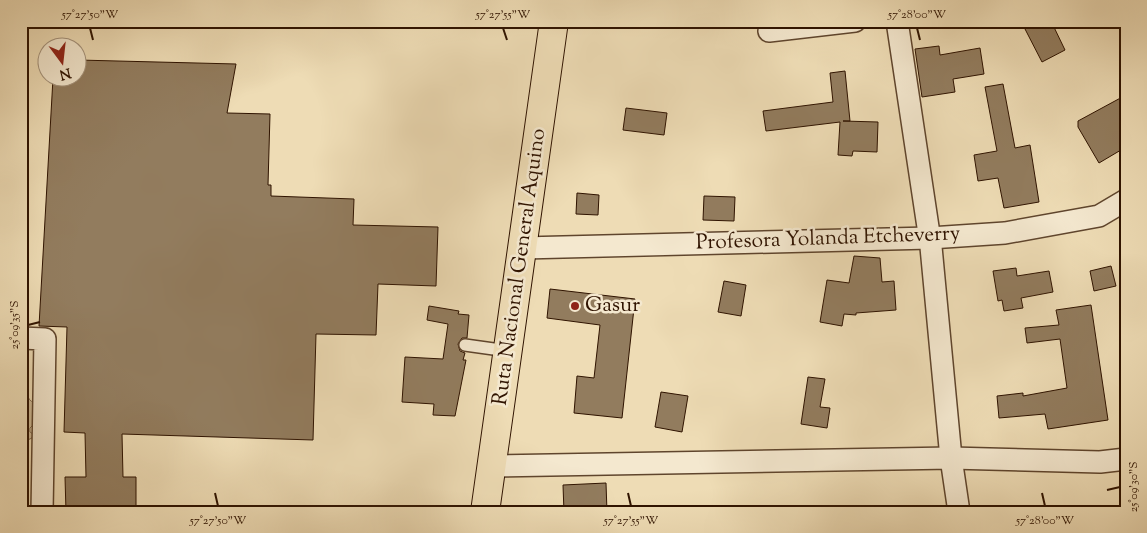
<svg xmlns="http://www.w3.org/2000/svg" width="1147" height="533" viewBox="0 0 1147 533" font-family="'Sorts Mill Goudy',serif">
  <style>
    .green { fill: #ceba96; stroke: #7e664b }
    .building { fill: #927c5e; stroke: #2f1300 }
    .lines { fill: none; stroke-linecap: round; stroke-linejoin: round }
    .lane-casing { stroke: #5f452d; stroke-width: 14 }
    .street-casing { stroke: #5f452d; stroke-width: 24 }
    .highway-casing { stroke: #2f1300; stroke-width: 30 }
    .lane { stroke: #f4e8cf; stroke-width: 11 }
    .street { stroke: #f4e8cf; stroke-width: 21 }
    .highway { stroke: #eedcb5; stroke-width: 28 }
    .ticks { fill: none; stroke: #2f1300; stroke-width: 2 }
    .poi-dot { fill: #8f2418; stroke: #f4e8cf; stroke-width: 2 }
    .labels { text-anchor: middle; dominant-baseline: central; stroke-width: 5; stroke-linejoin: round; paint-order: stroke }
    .street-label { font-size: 21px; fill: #2f1300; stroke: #f4e8cf }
    .poi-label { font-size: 21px; fill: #2f1300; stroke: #f4e8cf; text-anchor: start }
    .neatline { fill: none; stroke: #2f1300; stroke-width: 2 }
    .ticks-label { font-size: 12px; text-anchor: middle; fill: #2f1300 }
  </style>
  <rect width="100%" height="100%" fill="#eedcb5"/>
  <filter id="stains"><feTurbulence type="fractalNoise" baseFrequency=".004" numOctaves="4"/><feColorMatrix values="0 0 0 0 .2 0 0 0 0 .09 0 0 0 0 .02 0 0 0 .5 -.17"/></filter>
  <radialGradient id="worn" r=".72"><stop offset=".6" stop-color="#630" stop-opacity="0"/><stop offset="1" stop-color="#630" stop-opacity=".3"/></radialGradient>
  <path class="green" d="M21 387C28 392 26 399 34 403L33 425 30 428V432L33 434 32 438 21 443 25 455 22 458 23 465 21 469Z"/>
  <g class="building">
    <polygon points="1041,21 1051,21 1065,50 1042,62 1025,29"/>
    <polygon points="939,46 940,55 980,48 984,74 953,79 955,92 922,97 915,49"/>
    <polygon points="78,60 236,64 227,113 270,114 268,185 271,185 271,196 354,199 353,225 438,227 436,286 378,284 376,335 316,334 313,440 122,434 123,477 136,477 136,511 66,512 65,477 86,477 85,433 64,432 67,327 39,326 53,78 78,78"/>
    <polygon points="845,71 850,121 843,121 878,122 877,152 853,151 852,156 838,155 840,122 766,131 763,111 833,102 830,73"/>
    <polygon points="1003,84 1015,148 1030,145 1039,202 1004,208 998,178 978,181 974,155 997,151 985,87"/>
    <polygon points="1126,95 1126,147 1099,163 1078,127 1078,121"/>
    <polygon points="626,108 667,113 664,135 623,130"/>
    <polygon points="577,193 599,195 598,215 576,214"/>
    <polygon points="704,196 735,197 734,221 703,220"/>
    <polygon points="854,256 880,258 882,282 894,281 896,310 856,313 856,315 844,314 842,326 820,322 827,280 849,283"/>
    <polygon points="1111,266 1116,286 1094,291 1090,271"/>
    <polygon points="1016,268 1017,276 1049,271 1053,292 1021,298 1023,308 1004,311 1002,300 998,301 993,271"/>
    <polygon points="724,281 746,285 741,316 718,312"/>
    <polygon points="550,289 635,299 622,418 574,413 577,376 594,378 600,325 547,318"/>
    <polygon points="1091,305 1108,420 1048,429 1045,414 999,418 997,396 1023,393 1023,396 1067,388 1060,339 1027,343 1025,328 1059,325 1056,310"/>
    <polygon points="429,306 459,311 458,314 469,315 467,338 462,338 458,344 460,351 465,353 463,360 466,360 455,416 433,415 434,404 402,402 405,357 443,359 448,324 427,320"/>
    <polygon points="808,377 825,379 820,407 830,408 827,428 801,424"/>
    <polygon points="661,392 688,396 682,432 655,427"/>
    <polygon points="606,483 607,512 564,512 563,485"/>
  </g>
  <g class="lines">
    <defs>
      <polyline id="lane" points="465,345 508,351"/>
      <g id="street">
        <polyline points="897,21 931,247 951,458 959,512"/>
        <polyline points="769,31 855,21"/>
        <polyline points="523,248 930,238 1005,233 1099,216 1126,200"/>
        <polyline points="21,338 45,339 42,512"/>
        <polyline points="492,466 951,458 1100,462 1126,459"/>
      </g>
      <polyline id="highway" points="485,512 554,21"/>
    </defs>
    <use href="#lane" class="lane-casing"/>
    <use href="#street" class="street-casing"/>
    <use href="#highway" class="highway-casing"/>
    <use href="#lane" class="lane"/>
    <use href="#street" class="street"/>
    <use href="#highway" class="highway"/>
  </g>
  <path class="ticks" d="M90 28 93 40M503 28 507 40M917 28 920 40M28 325 40 322M1107 490 1120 487M215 493 218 506M628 493 631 506M1042 493 1045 506"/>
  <circle class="poi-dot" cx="575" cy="306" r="5"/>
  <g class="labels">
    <g class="street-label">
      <text transform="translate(828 239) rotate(-2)">Profesora Yolanda Etcheverry</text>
      <text transform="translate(520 267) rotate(-82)">Ruta Nacional General Aquino</text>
    </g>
    <g class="poi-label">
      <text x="585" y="306">Gasur</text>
    </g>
  </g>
  <rect width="1147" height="533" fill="none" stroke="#eedcb5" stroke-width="55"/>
  <g transform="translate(62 62) rotate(165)"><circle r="24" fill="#f4e8cf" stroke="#a5937c"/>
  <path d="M0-4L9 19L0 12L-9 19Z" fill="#8f2418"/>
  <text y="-8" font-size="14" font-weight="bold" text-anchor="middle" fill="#2f1300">N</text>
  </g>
  <rect x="28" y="28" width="1092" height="478" class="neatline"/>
  <g class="ticks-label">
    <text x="90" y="18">57°27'50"W</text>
    <text x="503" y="18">57°27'55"W</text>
    <text x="917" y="18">57°28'00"W</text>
    <text transform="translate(14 325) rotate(-90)" y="4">25°09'35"S</text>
    <text transform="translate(1133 487) rotate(-90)" y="4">25°09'30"S</text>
    <text x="218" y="524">57°27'50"W</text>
    <text x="631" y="524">57°27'55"W</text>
    <text x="1045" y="524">57°28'00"W</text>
  </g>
  <rect width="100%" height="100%" filter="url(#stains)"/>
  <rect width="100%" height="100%" fill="url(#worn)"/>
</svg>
